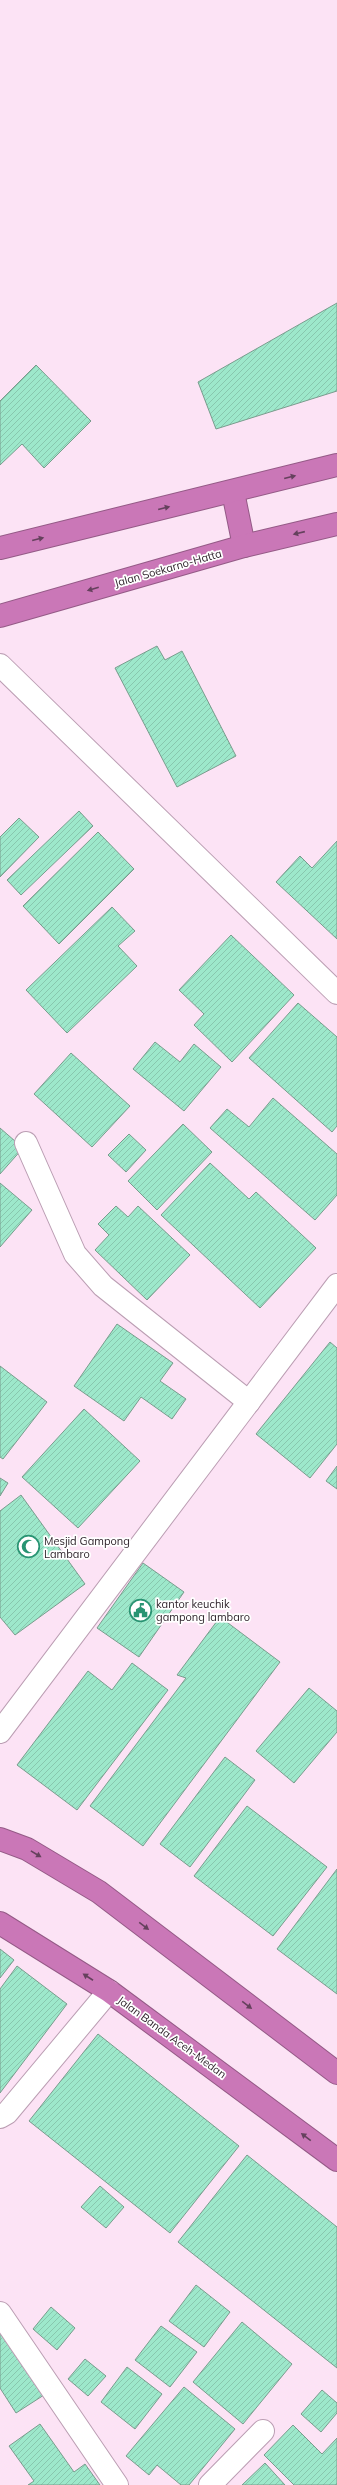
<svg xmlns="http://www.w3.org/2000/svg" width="337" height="2485" viewBox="0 0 337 2485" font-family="Mulish,sans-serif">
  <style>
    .building { fill: url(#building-hatch); stroke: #799c8d }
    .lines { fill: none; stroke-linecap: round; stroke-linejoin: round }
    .minor-casing { stroke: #bb9eb3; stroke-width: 24 }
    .highway-casing { stroke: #945a86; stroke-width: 24 }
    .minor { stroke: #fff; stroke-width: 22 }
    .highway { stroke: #ca77b7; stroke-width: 22 }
    .oneway { fill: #65415d }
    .labels { text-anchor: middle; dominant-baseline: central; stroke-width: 3.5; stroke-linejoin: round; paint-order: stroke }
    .street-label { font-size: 11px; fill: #2f242c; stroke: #fff }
    .poi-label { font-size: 11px; fill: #2f242c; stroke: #fff; text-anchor: start }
  </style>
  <defs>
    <pattern id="building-hatch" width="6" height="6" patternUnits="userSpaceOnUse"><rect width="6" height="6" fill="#9de8cb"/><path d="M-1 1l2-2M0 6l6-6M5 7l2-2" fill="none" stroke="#88c7ae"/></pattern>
  </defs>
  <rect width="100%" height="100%" fill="#fce3f5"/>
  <g class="building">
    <polygon points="337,303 337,391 216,429 198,382"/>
    <polygon points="36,365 91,421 44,468 22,444 0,465 0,401"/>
    <polygon points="157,646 165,660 182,651 236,756 177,787 115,668"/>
    <polygon points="79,811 93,826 21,895 7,880"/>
    <polygon points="19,818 39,837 0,877 0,837"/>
    <polygon points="98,832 134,869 59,944 23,906"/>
    <polygon points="337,841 337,939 276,882 300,856 312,868"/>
    <polygon points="112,907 135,931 118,946 137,966 67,1033 26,990"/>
    <polygon points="231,935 294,995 232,1062 194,1025 204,1014 179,990"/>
    <polygon points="298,1003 337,1037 337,1126 332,1132 249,1058"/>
    <polygon points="155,1042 180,1062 194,1044 221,1067 184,1111 133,1069"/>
    <polygon points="71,1053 130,1106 92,1147 34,1094"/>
    <polygon points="273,1098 337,1154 337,1195 315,1220 210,1128 227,1109 249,1127"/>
    <polygon points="183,1124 212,1152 157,1210 128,1181"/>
    <polygon points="0,1128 23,1148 0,1174"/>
    <polygon points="129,1134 146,1150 126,1172 108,1155"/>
    <polygon points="210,1163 249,1199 256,1192 316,1248 260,1308 161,1215"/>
    <polygon points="0,1183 32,1210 0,1247"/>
    <polygon points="116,1206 128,1217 138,1206 190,1255 147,1300 95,1250 109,1235 98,1224"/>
    <polygon points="117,1324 173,1363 160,1381 186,1399 172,1419 141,1397 124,1421 74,1386"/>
    <polygon points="330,1342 337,1348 337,1444 310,1478 256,1434"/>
    <polygon points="0,1366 47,1402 3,1459 0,1457"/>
    <polygon points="84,1409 140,1461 78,1528 22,1477"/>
    <polygon points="337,1466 337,1489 326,1481"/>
    <polygon points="0,1478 8,1483 0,1496"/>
    <polygon points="21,1495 85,1584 15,1635 0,1617 0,1511"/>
    <polygon points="143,1563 184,1592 139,1657 97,1628"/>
    <polygon points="220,1617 280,1662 143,1846 90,1806 186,1678 177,1675"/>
    <polygon points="132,1663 168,1690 77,1810 17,1765 88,1671 112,1690"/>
    <polygon points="309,1688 337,1711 337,1732 294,1783 256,1751"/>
    <polygon points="225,1757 255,1780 190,1867 160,1844"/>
    <polygon points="247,1806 327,1867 273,1936 194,1876"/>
    <polygon points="337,1869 337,1994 277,1949"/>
    <polygon points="0,1949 14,1960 0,1978"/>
    <polygon points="17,1966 67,2004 0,2093 0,1989"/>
    <polygon points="98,2034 239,2146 170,2233 29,2121"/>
    <polygon points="247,2155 337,2227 337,2368 178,2242"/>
    <polygon points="100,2186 124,2207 106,2228 81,2207"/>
    <polygon points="196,2285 230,2312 204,2347 169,2321"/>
    <polygon points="51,2307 75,2328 57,2350 33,2329"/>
    <polygon points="242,2322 292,2364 243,2424 193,2382"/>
    <polygon points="0,2326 44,2395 16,2413 0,2388"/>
    <polygon points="161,2326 197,2352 170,2387 135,2360"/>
    <polygon points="85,2359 106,2376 88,2396 68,2379"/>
    <polygon points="127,2367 162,2394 135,2429 101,2402"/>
    <polygon points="184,2387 235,2429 189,2485 181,2485 157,2465 149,2475 126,2456"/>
    <polygon points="322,2390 337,2403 337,2413 321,2432 301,2414"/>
    <polygon points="40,2424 74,2472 85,2464 100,2485 28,2485 34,2481 9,2446"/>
    <polygon points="293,2425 322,2454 337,2438 337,2485 294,2485 264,2455"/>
    <polygon points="265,2463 285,2485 242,2485"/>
  </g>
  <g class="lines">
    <defs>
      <g id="minor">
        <polyline points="0,665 337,993"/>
        <polyline points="26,1143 75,1254 103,1286 249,1402"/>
        <polyline points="0,1732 337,1285"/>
        <polyline points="0,2117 7,2113 109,1991"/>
        <polyline points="0,2313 117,2485"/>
        <polyline points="210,2485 263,2431"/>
      </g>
      <g id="highway">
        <polyline points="233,492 244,546"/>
        <polyline points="0,548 337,465"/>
        <polyline points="0,616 244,546 337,524"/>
        <polyline points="0,1839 27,1849 99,1892 337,2073"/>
        <polyline points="0,1923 109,1991 337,2160"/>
      </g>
    </defs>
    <use href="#minor" class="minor-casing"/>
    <use href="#highway" class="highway-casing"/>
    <use href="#minor" class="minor"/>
    <use href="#highway" class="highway"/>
  </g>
  <defs><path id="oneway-solid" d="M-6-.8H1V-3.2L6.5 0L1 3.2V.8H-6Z"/></defs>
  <g class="oneway">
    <use href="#oneway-solid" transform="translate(290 477) rotate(-14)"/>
    <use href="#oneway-solid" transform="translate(164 508) rotate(-14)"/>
    <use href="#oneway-solid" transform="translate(299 533) rotate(167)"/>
    <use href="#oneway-solid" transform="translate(38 539) rotate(-14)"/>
    <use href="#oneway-solid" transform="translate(93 589) rotate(164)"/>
    <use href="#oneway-solid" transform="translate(36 1854) rotate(31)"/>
    <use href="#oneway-solid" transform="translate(144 1926) rotate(37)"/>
    <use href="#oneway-solid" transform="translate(88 1977) rotate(-147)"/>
    <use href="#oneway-solid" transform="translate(247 2005) rotate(37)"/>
    <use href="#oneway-solid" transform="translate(306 2137) rotate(-143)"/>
  </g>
  <defs>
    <symbol id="mosque-ring" viewBox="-11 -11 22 22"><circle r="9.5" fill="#fff" stroke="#299473" stroke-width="1.5"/><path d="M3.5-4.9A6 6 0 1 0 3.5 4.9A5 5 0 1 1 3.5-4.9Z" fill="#299473"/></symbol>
    <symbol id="civic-ring" viewBox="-11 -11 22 22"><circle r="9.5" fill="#fff" stroke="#299473" stroke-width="1.5"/><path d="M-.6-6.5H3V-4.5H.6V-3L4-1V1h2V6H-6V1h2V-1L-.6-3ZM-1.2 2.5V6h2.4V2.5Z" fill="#299473"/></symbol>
  </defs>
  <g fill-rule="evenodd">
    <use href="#mosque-ring" x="16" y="1534" width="25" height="25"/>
    <use href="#civic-ring" x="128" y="1598" width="25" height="25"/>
  </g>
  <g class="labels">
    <g class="street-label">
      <text transform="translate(168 568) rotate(-16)">Jalan Soekarno-Hatta</text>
      <text transform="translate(172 2037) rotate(36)">Jalan Banda Aceh-Medan</text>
    </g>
    <g class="poi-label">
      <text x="44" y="1541">Mesjid Gampong<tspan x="44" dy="13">Lambaro</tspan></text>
      <text x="156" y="1604">kantor keuchik<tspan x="156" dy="13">gampong lambaro</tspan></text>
    </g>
  </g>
</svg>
